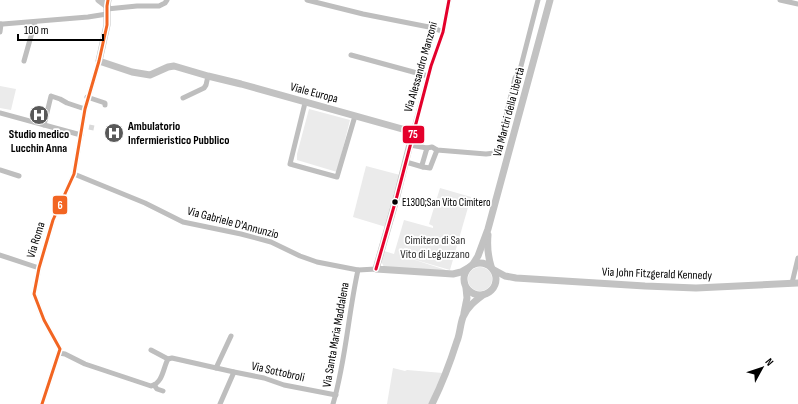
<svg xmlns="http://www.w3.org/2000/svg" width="798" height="404" viewBox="0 0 798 404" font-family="'Sofia Sans Condensed',sans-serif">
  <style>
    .green { fill: #ebebeb }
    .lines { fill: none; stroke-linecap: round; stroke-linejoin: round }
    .street-tunnel { stroke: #d9d9d9; stroke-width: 5; stroke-dasharray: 5 2.5; stroke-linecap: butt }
    .street { stroke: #bebebe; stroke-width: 5 }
    .secondary { stroke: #c2c2c2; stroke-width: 7 }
    .bus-1-casing { stroke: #fff; stroke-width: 6 }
    .bus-2-casing { stroke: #fff; stroke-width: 6 }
    .bus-1 { stroke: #e4002b; stroke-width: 3 }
    .bus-2 { stroke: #f26522; stroke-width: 3 }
    .bus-dot { fill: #000; stroke: #fff; stroke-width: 1.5 }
    .labels { text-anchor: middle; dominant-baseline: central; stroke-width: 3.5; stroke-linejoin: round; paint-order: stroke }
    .bus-label { font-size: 11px; fill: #000; stroke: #fff; text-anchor: start }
    .street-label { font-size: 12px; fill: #000; stroke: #fff }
    .poi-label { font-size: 12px; font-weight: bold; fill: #000; stroke: #fff; text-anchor: start }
    .park-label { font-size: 12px; fill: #313131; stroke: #fff }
    .line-badge { stroke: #fff; stroke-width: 1.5 }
    .badge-label { font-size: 11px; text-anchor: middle; font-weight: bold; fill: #fff }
  </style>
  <rect width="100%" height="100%" fill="#fff"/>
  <g class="green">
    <polygon points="0,86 16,89 11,110 0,108"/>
    <polygon points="309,109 350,120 337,172 297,160 297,154"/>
    <polygon points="366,166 400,175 386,227 353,217"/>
    <polygon points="440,188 471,197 450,270 409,258 449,271 384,267 381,261 384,251 394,254 404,220 433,228 433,226 429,224"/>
    <circle cx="480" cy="279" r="12"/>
    <polygon points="393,368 405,371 407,370 443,373 429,404 387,404"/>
  </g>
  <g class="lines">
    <polyline class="street-tunnel" points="89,127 94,128"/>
    <g class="street">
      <polyline points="307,0 363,14 434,28 443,32"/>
      <polyline points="780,0 798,4"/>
      <polyline points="107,9 137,6 159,6 165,3 167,0"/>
      <polyline points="0,24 3,24 88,17 107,14"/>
      <polyline points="0,32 1,24"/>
      <polyline points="351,55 428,76"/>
      <polyline points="24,61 35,22"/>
      <polyline points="87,97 105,103 105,105"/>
      <polyline points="183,98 204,88 206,85 208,76"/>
      <polyline points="305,103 290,164 337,177 355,116"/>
      <polyline points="0,113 81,135"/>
      <polyline points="44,125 51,96 60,99 67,103 85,109"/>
      <polyline points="413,132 431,66 443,32 449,0"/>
      <polyline points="410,145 427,148 432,147 437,150 486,154 495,153 498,150 515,78 520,70 538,0"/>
      <polyline points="427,148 422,165 423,167 430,168 437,150"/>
      <polyline points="406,162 423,167"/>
      <polyline points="0,170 19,176"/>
      <polyline points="74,174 145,203 183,222 241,234 271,242 300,256 317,262 358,270 376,269"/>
      <polyline points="0,255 39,268"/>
      <polyline points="792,283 798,258"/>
      <polyline points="151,350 168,359"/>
      <path d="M59 353 65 354 85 364 151 386C163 383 163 368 168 359L172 358 234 372 264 378 284 385 336 395"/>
      <polyline points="216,368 231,336"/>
      <polyline points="154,385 157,389 163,391"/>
      <polyline points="42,404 60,349 44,320 34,294 39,268 53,220 74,174 85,109 99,61"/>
      <polyline points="220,404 234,372"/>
      <path d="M333 404C346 360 348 315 358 270"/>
    </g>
    <g class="secondary">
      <polyline points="99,0 107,6"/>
      <polyline points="108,0 107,6 107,25 99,61 132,72 150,75 168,67 174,66 208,76 241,84 413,132 397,196 376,269 453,274 461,272 468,268"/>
      <path d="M488 235C487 246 488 256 491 266"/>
      <circle cx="480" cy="279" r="16"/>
      <polyline points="473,264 478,256 488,229 550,0"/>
      <polyline points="494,270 505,276 516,278 645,286 696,288 798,283"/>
      <polyline points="464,313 467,298 466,288"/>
      <path d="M432 404C442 384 450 363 457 341 460 334 460 325 463 317 467 307 475 301 483 295"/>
    </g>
    <defs>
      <polyline id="bus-1" points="376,269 397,196 431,66 443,32 449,0"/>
      <polyline id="bus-2" points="42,404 60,349 44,320 34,294 39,268 53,220 74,174 85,109 99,61 107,25 107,6 108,0"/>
    </defs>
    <use href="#bus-1" class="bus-1-casing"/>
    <use href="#bus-2" class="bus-2-casing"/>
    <use href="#bus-1" class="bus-1"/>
    <use href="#bus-2" class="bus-2"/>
  </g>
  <defs>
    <symbol id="hospital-disc" viewBox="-11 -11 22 22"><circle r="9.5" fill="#595959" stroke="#fff"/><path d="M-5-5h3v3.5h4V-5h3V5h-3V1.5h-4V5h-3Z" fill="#fff"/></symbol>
  </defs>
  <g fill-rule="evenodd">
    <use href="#hospital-disc" x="28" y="104" width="22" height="22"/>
    <use href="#hospital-disc" x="103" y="122" width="22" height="22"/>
  </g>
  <circle class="bus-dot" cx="395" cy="202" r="3.5"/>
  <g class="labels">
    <g class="bus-label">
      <text x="402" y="202">E1300;San Vito Cimitero</text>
    </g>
    <g class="street-label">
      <text transform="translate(421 67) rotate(-74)">Via Alessandro Manzoni</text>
      <text transform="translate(314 93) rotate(15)">Viale Europa</text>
      <text transform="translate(509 112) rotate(-75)">Via Martiri della Libertà</text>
      <text transform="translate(233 223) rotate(15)">Via Gabriele D'Annunzio</text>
      <text transform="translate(36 240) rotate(-73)">Via Roma</text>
      <text transform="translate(657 274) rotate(2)">Via John Fitzgerald Kennedy</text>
      <text transform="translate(336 335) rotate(-80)">Via Santa Maria Maddalena</text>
      <text transform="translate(278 372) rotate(13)">Via Sottobroli</text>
    </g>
    <g class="poi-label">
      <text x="128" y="126">Ambulatorio<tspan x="128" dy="14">Infermieristico Pubblico</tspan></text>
      <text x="39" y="134" text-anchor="middle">Studio medico<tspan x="39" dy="14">Lucchin Anna</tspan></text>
    </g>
    <g class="park-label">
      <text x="435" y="240">Cimitero di San<tspan x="435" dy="14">Vito di Leguzzano</tspan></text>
    </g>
  </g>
  <g class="line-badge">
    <rect x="402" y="125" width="23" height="19" rx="4" fill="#e4002b"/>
    <rect x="52" y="195" width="16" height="20" rx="4" fill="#f26522"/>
  </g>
  <g class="badge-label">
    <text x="413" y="138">75</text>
    <text x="60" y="209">6</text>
  </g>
  <g transform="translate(762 368) rotate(50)" stroke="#ffffff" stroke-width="3" paint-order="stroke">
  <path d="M0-3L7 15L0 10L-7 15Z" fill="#000000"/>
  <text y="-6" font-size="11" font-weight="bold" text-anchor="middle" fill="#000000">N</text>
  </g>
  <path d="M18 34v6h85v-6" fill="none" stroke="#000000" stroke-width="2"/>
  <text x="24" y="34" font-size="12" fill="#000000" stroke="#ffffff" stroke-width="3" paint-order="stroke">100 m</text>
</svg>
